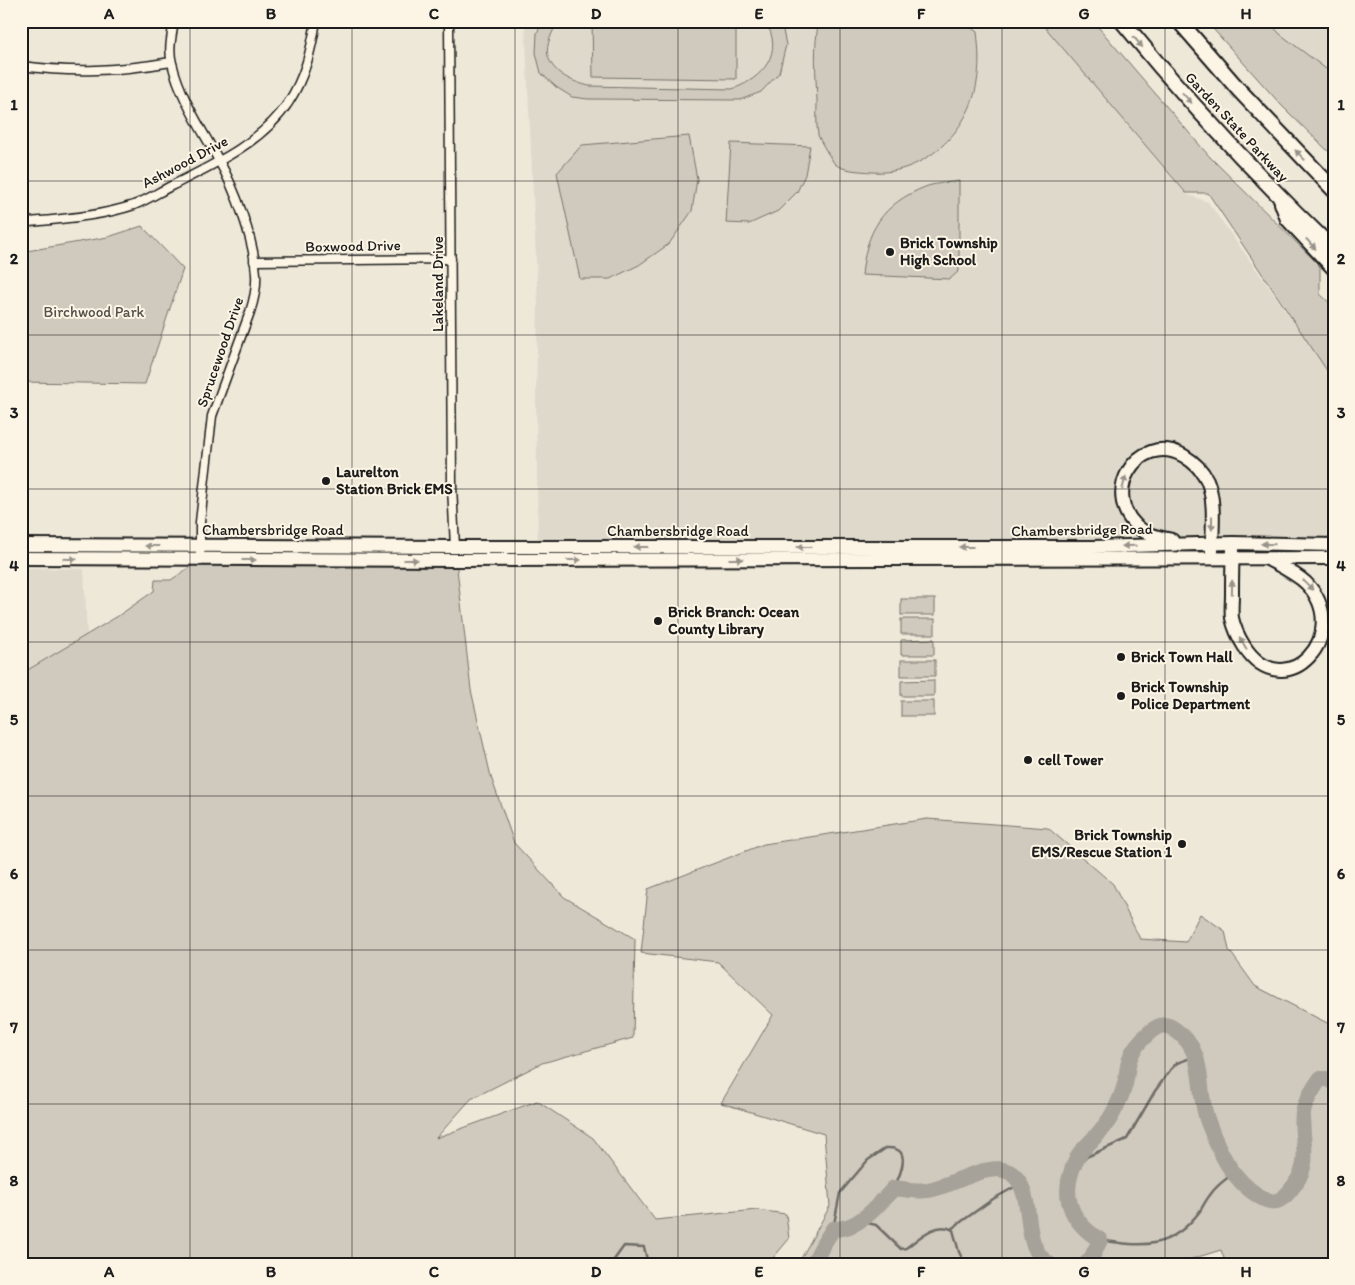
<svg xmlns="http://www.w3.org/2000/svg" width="1355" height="1285" viewBox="0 0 1355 1285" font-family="Itim,sans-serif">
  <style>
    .built { fill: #ded9cb }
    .green { fill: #cfcabd; stroke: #76736c }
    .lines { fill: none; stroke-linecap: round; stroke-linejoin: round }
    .stream { stroke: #6f6c67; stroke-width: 2.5 }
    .river { stroke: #a7a299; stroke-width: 16 }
    .minor-casing { stroke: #1c1c1c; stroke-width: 11 }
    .primary-casing { stroke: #1c1c1c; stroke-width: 16 }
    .motorway-casing { stroke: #1c1c1c; stroke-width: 18 }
    .minor { stroke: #fcf5e5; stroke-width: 8 }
    .primary { stroke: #fcf5e5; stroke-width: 12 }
    .motorway { stroke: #fcf5e5; stroke-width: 14 }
    .oneway { fill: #97938b }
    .grid { fill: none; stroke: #1c1c1c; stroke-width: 1; stroke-opacity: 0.55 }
    .poi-dot { fill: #1c1c1c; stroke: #fcf5e5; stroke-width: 2 }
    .labels { text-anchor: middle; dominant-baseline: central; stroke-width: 4; stroke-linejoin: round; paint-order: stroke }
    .street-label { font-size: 15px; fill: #1c1c1c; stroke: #fcf5e5 }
    .poi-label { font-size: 15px; font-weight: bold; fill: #1c1c1c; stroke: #fcf5e5; text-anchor: start }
    .park-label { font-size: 15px; fill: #52504c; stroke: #fcf5e5 }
    .neatline { fill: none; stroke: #1c1c1c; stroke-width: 2 }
    .grid-label { font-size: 16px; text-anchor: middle; font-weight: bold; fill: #1c1c1c }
  </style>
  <rect width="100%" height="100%" fill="#eee8d9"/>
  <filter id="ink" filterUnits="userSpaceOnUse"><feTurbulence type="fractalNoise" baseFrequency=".02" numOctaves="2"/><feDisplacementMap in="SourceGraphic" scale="10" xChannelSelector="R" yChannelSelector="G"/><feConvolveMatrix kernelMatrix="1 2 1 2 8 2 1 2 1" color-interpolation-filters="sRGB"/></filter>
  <g filter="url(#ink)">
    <g class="built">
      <polygon points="525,21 1041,21 1186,194 1208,202 1334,378 1334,545 538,547 536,398 538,303"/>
      <polygon points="1239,21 1334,21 1334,75 1328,72"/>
      <polygon points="21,568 84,569 87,635 21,674"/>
    </g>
    <g class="green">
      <path d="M543 21H558C553 31 545 45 548 56 553 74 573 82 589 86L732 89C763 79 785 52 765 21H781L786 45 779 73 761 92 740 100 588 99 572 97 556 87 541 73 536 53 537 33Z"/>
      <polygon points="592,21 736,21 736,79 593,77"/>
      <path d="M819 21H962L977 32C979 49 980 65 977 82 970 131 923 176 872 172 862 171 843 171 835 164 832 161 819 139 818 135 816 124 817 112 817 101 816 74 813 47 819 21Z"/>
      <polygon points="1046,21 1093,21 1209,156 1320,266 1320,294 1334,307 1334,381 1208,193 1186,193 1044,26"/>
      <polygon points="1206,21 1268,21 1280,34 1334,75 1334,157 1282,106"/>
      <polygon points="689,136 697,179 692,211 669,244 639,265 610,279 580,279 557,173 582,145"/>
      <polygon points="731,143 810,146 805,175 797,192 778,211 749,224 726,223"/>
      <path d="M959 181V271L950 279 862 275C866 231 882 204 925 187 935 183 948 183 959 181Z"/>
      <polygon points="142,226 183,269 145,384 21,382 21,252 108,237"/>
      <polygon points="200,560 456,560 471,690 491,777 514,843 564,897 635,939 633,1038 542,1063 471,1099 436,1138 537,1101 593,1138 655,1220 757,1210 786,1214 789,1239 768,1264 21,1264 21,674 118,616 154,591 155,580 171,580"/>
      <rect x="901" y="599" width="34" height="16"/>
      <rect x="901" y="619" width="34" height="15"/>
      <polygon points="934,639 934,655 901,655 901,640"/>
      <rect x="901" y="660" width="34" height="16"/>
      <polygon points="934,680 934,696 901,696 901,681"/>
      <rect x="901" y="701" width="33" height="15"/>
      <polygon points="927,819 1048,828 1113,884 1140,939 1186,942 1200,914 1225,931 1229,950 1255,986 1333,1026 1334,1023 1334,1264 1226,1264 1221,1250 1175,1264 798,1264 830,1206 824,1134 721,1103 773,1015 718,962 641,953 648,889 764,844"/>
    </g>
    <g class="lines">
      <g class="stream">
        <polyline points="1075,1162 1127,1139 1155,1091 1171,1069 1177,1063 1196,1056"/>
        <path d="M859 1221 876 1225 901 1249 906 1248C918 1239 937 1220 953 1230L959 1252 965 1264"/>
        <path d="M833 1229 840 1193 868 1160 886 1148C914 1146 900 1175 894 1188"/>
        <polyline points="951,1229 993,1199 1020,1184"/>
        <path d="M1100 1240C1143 1247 1171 1250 1200 1211 1203 1206 1206 1200 1210 1195 1216 1186 1224 1180 1233 1174"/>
        <polyline points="611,1264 624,1246 644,1247 648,1264"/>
        <polyline points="1041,1264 1044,1261"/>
      </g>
      <g class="river">
        <path d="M813 1264 824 1243 833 1229C859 1230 878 1205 894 1188 905 1189 917 1192 928 1190 961 1185 1012 1142 1025 1197 1031 1220 1026 1249 1049 1264"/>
        <path d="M1086 1264 1092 1257 1100 1240C1074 1224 1061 1201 1072 1170 1074 1164 1076 1158 1080 1153 1091 1140 1104 1130 1112 1115 1117 1106 1122 1095 1125 1084 1127 1076 1127 1066 1130 1058 1133 1048 1143 1038 1150 1032 1158 1025 1166 1023 1174 1029 1209 1052 1195 1089 1208 1122 1219 1152 1232 1180 1260 1197 1273 1205 1280 1202 1289 1192 1316 1161 1299 1144 1303 1113 1305 1101 1313 1089 1320 1079H1328L1334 1082"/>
      </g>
      <defs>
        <g id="minor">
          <path d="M174 21C172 35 168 49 172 63 180 97 201 128 218 159 235 189 254 239 256 274 257 287 254 300 250 312L212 416 200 522V560"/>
          <polyline points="449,21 452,486 455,547"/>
          <path d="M21 66C74 73 119 71 171 62"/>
          <path d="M21 223C59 219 98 217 134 205 147 200 159 192 171 186 211 166 263 142 288 103 305 77 311 51 316 21"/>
          <polyline points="254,261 451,259"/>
        </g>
        <g id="primary">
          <path d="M1172 540C1162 538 1151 536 1143 531 1096 499 1137 429 1184 456 1194 462 1202 470 1207 480 1216 502 1212 529 1212 552"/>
          <polyline points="21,545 455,547 1093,547 1233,543 1334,545"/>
          <path d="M1233 550C1232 565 1232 580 1232 595 1232 602 1231 611 1232 618 1234 627 1239 638 1244 646 1285 709 1355 633 1306 583 1295 573 1280 566 1268 559"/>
          <polyline points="21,558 456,560 1334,558"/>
        </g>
        <g id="motorway">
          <path d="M1122 21C1188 102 1258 177 1334 250"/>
          <polyline points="1179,21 1239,90 1334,190"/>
          <polyline points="1282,203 1288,219 1334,268"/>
        </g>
      </defs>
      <use href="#minor" class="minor-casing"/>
      <use href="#primary" class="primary-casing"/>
      <use href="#motorway" class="motorway-casing"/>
      <use href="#minor" class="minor"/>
      <use href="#primary" class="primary"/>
      <use href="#motorway" class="motorway"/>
    </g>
    <defs><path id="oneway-solid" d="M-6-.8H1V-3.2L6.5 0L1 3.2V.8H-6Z" transform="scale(1.25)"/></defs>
    <g class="oneway">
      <use href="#oneway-solid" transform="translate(1138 42) rotate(50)"/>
      <use href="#oneway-solid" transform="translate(1187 98) rotate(48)"/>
      <use href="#oneway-solid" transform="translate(1300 155) rotate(-134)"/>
      <use href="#oneway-solid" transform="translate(1311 244) rotate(47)"/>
      <use href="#oneway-solid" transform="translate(1124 483) rotate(-75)"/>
      <use href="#oneway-solid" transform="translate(1212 523) rotate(90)"/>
      <use href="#oneway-solid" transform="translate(1268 544) rotate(-179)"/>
      <use href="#oneway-solid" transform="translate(152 546) rotate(-180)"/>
      <use href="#oneway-solid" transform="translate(1129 546) rotate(179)"/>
      <use href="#oneway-solid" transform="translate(641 547) rotate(-180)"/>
      <use href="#oneway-solid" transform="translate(804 547) rotate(180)"/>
      <use href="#oneway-solid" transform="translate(966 547) rotate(180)"/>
      <use href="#oneway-solid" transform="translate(70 559) rotate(1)"/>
      <use href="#oneway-solid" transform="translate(736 559)"/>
      <use href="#oneway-solid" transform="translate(249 560)"/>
      <use href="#oneway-solid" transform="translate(411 560)"/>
      <use href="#oneway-solid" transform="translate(574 560)"/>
      <use href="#oneway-solid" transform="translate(1308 585) rotate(46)"/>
      <use href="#oneway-solid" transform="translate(1232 587) rotate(-89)"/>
      <use href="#oneway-solid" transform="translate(1243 643) rotate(-121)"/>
    </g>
  </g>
  <path class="grid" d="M190 21V1264M352 21V1264M515 21V1264M678 21V1264M840 21V1264M1002 21V1264M1165 21V1264M21 181H1334M21 335H1334M21 489H1334M21 642H1334M21 796H1334M21 950H1334M21 1104H1334"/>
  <g class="poi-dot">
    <circle cx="890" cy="252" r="5"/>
    <circle cx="326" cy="481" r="5"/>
    <circle cx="658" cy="621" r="5"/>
    <circle cx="1121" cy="657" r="5"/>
    <circle cx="1121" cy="696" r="5"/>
    <circle cx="1028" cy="760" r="5"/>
    <circle cx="1182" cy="844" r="5"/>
  </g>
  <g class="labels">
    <g class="street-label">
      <text transform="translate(1237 127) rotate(47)">Garden State Parkway</text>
      <text transform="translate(185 162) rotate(-28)">Ashwood Drive</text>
      <text transform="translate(353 246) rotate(-1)">Boxwood Drive</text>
      <text transform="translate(438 284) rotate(-90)">Lakeland Drive</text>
      <text transform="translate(220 352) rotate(-71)">Sprucewood Drive</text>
      <text x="273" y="530">Chambersbridge Road</text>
      <text transform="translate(1082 530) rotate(-1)">Chambersbridge Road</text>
      <text x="678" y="531">Chambersbridge Road</text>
    </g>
    <g class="poi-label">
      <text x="900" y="243">Brick Township<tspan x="900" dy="17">High School</tspan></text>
      <text x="336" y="472">Laurelton<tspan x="336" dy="17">Station Brick EMS</tspan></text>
      <text x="668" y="612">Brick Branch: Ocean<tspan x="668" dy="17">County Library</tspan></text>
      <text x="1131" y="657">Brick Town Hall</text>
      <text x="1131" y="687">Brick Township<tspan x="1131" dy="17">Police Department</tspan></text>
      <text x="1038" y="760">cell Tower</text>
      <text x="1172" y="835" text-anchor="end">Brick Township<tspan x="1172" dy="17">EMS/Rescue Station 1</tspan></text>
    </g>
    <g class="park-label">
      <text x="94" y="312">Birchwood Park</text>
    </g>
  </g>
  <rect width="1355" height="1285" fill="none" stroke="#fcf5e5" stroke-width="55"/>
  <rect x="28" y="28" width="1300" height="1230" class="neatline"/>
  <g class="grid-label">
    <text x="109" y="19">A</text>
    <text x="271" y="19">B</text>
    <text x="434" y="19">C</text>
    <text x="596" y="19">D</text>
    <text x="759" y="19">E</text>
    <text x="921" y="19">F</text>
    <text x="1084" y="19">G</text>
    <text x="1246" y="19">H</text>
    <text x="14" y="110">1</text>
    <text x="1341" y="110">1</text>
    <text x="14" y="264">2</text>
    <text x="1341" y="264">2</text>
    <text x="14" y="418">3</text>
    <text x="1341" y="418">3</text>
    <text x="14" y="571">4</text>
    <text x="1341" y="571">4</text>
    <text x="14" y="725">5</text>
    <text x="1341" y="725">5</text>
    <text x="14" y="879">6</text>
    <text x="1341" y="879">6</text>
    <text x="14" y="1033">7</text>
    <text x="1341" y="1033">7</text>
    <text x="14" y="1186">8</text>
    <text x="1341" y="1186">8</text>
    <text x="109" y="1277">A</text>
    <text x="271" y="1277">B</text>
    <text x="434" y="1277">C</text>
    <text x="596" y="1277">D</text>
    <text x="759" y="1277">E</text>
    <text x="921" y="1277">F</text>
    <text x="1084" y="1277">G</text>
    <text x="1246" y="1277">H</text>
  </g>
</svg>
